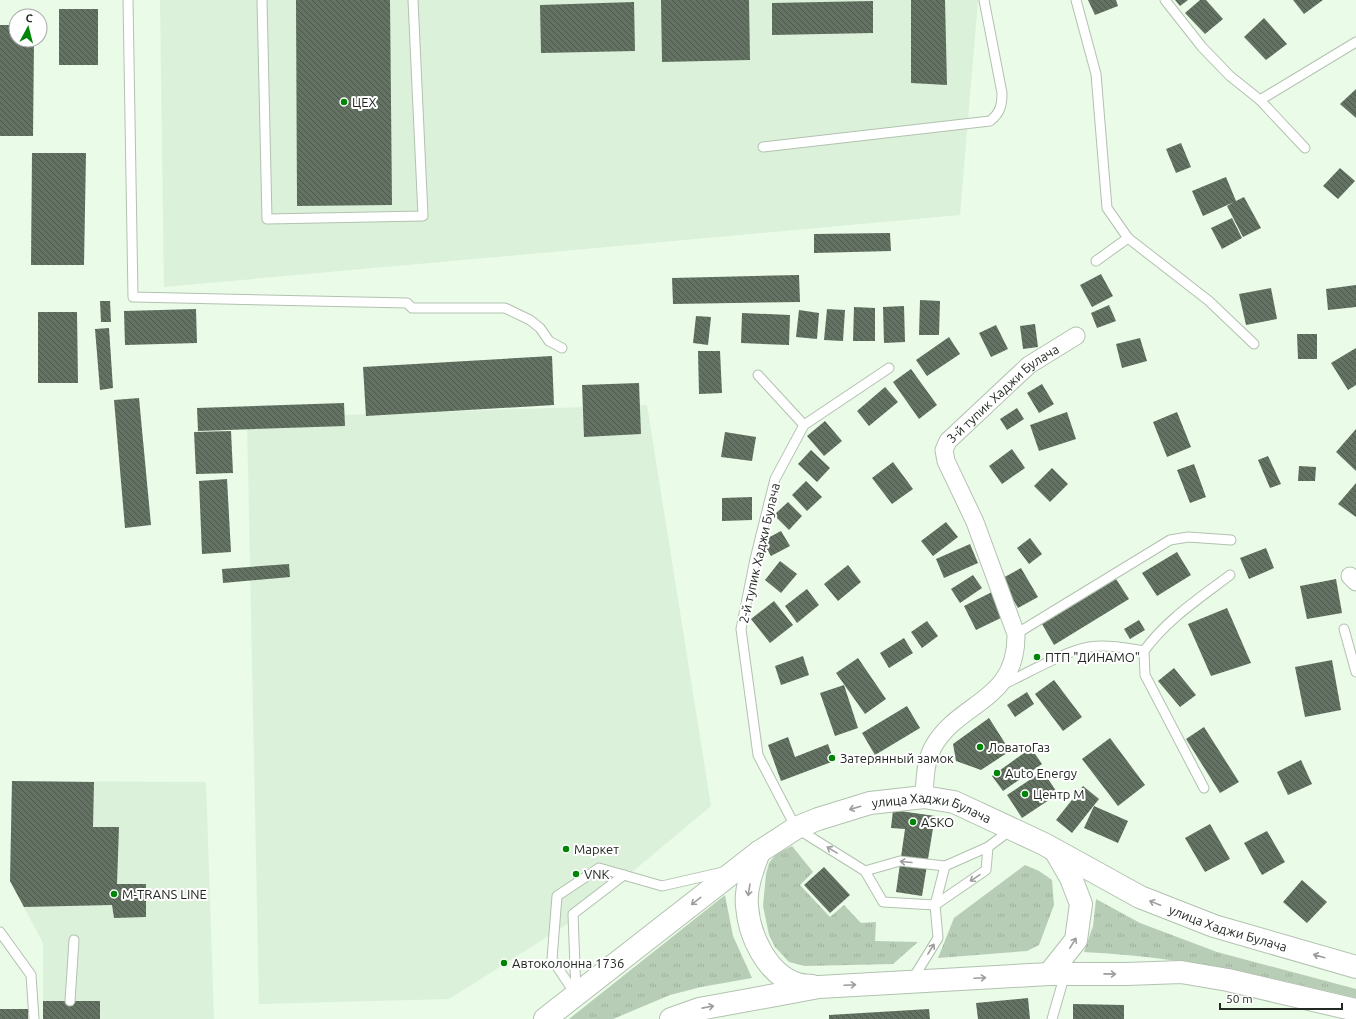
<svg xmlns="http://www.w3.org/2000/svg" width="1356" height="1019" viewBox="0 0 1356 1019" font-family="Ubuntu,sans-serif">
  <style>
    .built { fill: #dbf1d9 }
    .grass { fill: url(#grass-tufts) }
    .building { fill: url(#building-back-hatch) }
    .lines { fill: none; stroke-linecap: round; stroke-linejoin: round }
    .service-casing { stroke: #b2c2b0; stroke-width: 11 }
    .minor-casing { stroke: #b2c2b0; stroke-width: 19 }
    .primary-casing { stroke: #b2c2b0; stroke-width: 24 }
    .service { stroke: #fff; stroke-width: 9 }
    .minor { stroke: #fff; stroke-width: 17 }
    .primary { stroke: #fff; stroke-width: 22 }
    .oneway { stroke: #9c9e9c }
    .poi-dot { fill: #008506; stroke: #fff; stroke-width: 1.5 }
    .labels { text-anchor: middle; dominant-baseline: central; stroke-width: 4; stroke-linejoin: round; paint-order: stroke }
    .poi-label { font-size: 13px; fill: #222822; stroke: #fff; text-anchor: start }
    .street-label { font-size: 13px; fill: #222822; stroke: #fff }
  </style>
  <defs>
    <pattern id="grass-tufts" width="24" height="20" patternUnits="userSpaceOnUse"><rect width="24" height="20" fill="#b8cdb6"/><path d="M3 7l-1-3M5 7V3M7 7l1-3M15 17l-1-3M17 17v-4M19 17l1-3" fill="none" stroke="#9eb09c"/></pattern>
    <pattern id="building-back-hatch" width="6" height="6" patternUnits="userSpaceOnUse"><rect width="6" height="6" fill="#637262"/><path d="M-1 5l2 2M0 0l6 6M5-1l2 2" fill="none" stroke="#4d584c"/></pattern>
  </defs>
  <rect width="100%" height="100%" fill="#eafbe8"/>
  <g class="built">
    <polygon points="160,0 978,0 960,215 164,287"/>
    <polygon points="647,405 711,806 577,918 449,999 259,1004 247,418"/>
    <polygon points="12,781 206,782 214,1019 43,1019 43,943 10,881"/>
  </g>
  <g class="grass">
    <polygon points="792,846 813,872 800,885 830,917 844,905 861,923 876,922 875,941 918,942 893,964 805,966 789,962 775,947 769,935 763,906 766,874 769,863 776,854"/>
    <polygon points="1025,865 1039,871 1052,880 1054,905 1039,945 1027,951 938,958 954,918"/>
    <polygon points="725,895 733,936 752,978 701,987 670,995 613,1019 569,1019"/>
    <path d="M1096 899 1140 923 1217 952 1356 989V998C1266 976 1177 956 1084 952L1093 926Z"/>
  </g>
  <g class="building">
    <polygon points="296,0 390,0 392,205 297,206"/>
    <polygon points="661,0 749,0 750,60 662,62"/>
    <polygon points="911,0 945,0 947,85 911,83"/>
    <polygon points="1088,0 1116,0 1118,6 1095,15"/>
    <polygon points="1175,0 1188,0 1180,6"/>
    <polygon points="1200,0 1206,0 1223,19 1205,34 1185,13"/>
    <polygon points="1293,0 1323,0 1304,14"/>
    <polygon points="873,1 873,33 772,35 772,3"/>
    <polygon points="634,2 635,51 541,53 540,5"/>
    <rect x="59" y="9" width="39" height="56"/>
    <polygon points="1264,18 1287,44 1266,60 1244,37"/>
    <polygon points="0,25 16,25 16,40 34,40 33,136 0,136"/>
    <polygon points="1356,89 1356,118 1340,104"/>
    <polygon points="1181,143 1191,167 1176,173 1166,149"/>
    <polygon points="32,153 86,153 84,265 31,265"/>
    <polygon points="1340,168 1355,181 1338,199 1323,186"/>
    <polygon points="1226,177 1236,201 1244,197 1261,228 1243,237 1227,206 1234,202 1203,216 1192,191"/>
    <polygon points="1232,218 1242,238 1222,249 1211,228"/>
    <polygon points="890,233 891,251 814,253 814,234"/>
    <polygon points="1101,274 1113,296 1092,307 1080,285"/>
    <polygon points="799,275 800,302 673,304 672,278"/>
    <polygon points="1356,285 1356,307 1328,310 1326,289"/>
    <polygon points="1271,288 1277,319 1246,325 1239,294"/>
    <polygon points="920,300 940,301 939,335 919,335"/>
    <polygon points="100,301 110,301 111,322 101,322"/>
    <polygon points="1109,305 1116,321 1097,328 1091,313"/>
    <polygon points="904,306 905,342 884,343 883,307"/>
    <polygon points="854,307 875,308 875,341 853,341"/>
    <polygon points="196,309 197,343 125,345 124,311"/>
    <polygon points="827,309 845,310 843,341 824,340"/>
    <polygon points="799,310 819,313 817,339 796,337"/>
    <polygon points="38,312 77,312 78,383 38,383"/>
    <polygon points="742,313 790,315 789,345 741,343"/>
    <polygon points="696,316 711,317 708,345 693,343"/>
    <polygon points="1035,324 1038,347 1023,349 1020,326"/>
    <polygon points="996,325 1008,349 991,357 979,333"/>
    <polygon points="109,328 113,388 100,390 95,329"/>
    <polygon points="1297,334 1317,334 1317,359 1298,359"/>
    <polygon points="949,337 960,354 927,376 916,360"/>
    <polygon points="1140,338 1147,361 1122,368 1116,344"/>
    <polygon points="1356,348 1356,385 1348,390 1331,363"/>
    <polygon points="698,351 720,351 722,393 699,394"/>
    <polygon points="552,356 554,405 366,416 363,367"/>
    <polygon points="911,369 937,405 919,419 893,382"/>
    <polygon points="639,383 641,434 584,437 582,385"/>
    <polygon points="1042,384 1054,404 1039,413 1027,393"/>
    <polygon points="885,387 898,402 869,426 857,411"/>
    <polygon points="139,398 151,525 125,528 114,400"/>
    <polygon points="344,403 345,426 198,431 197,408"/>
    <polygon points="1017,408 1024,419 1007,430 1000,419"/>
    <polygon points="1067,412 1076,439 1039,451 1030,425"/>
    <polygon points="1177,412 1191,447 1167,457 1153,422"/>
    <polygon points="825,421 842,441 824,456 807,436"/>
    <polygon points="1356,429 1356,471 1336,452"/>
    <polygon points="231,431 233,473 196,474 194,432"/>
    <polygon points="725,432 756,437 752,461 721,457"/>
    <polygon points="1012,449 1025,468 1002,484 989,466"/>
    <polygon points="811,450 830,468 817,482 798,464"/>
    <polygon points="1268,456 1281,484 1270,488 1258,460"/>
    <polygon points="893,462 913,489 892,504 872,478"/>
    <polygon points="1194,464 1206,497 1190,503 1177,470"/>
    <polygon points="1299,466 1316,467 1315,481 1298,481"/>
    <polygon points="1052,468 1068,484 1050,502 1034,486"/>
    <polygon points="227,479 231,552 202,554 199,481"/>
    <polygon points="806,481 822,497 807,511 792,495"/>
    <polygon points="1356,483 1356,517 1338,504"/>
    <polygon points="752,497 752,520 722,521 722,498"/>
    <polygon points="788,502 802,516 789,530 774,515"/>
    <polygon points="946,522 958,537 933,556 921,541"/>
    <polygon points="781,531 790,546 771,556 762,541"/>
    <polygon points="1030,538 1042,554 1029,564 1017,548"/>
    <polygon points="970,544 978,563 944,578 936,559"/>
    <polygon points="1266,548 1274,568 1249,579 1240,558"/>
    <polygon points="1177,552 1191,575 1157,596 1142,573"/>
    <polygon points="780,561 797,574 781,593 765,580"/>
    <polygon points="289,564 290,577 223,583 222,569"/>
    <polygon points="848,565 861,582 838,601 824,584"/>
    <polygon points="1021,568 1038,597 1018,608 1001,579"/>
    <polygon points="973,575 982,588 960,603 951,589"/>
    <polygon points="1116,579 1129,599 1054,645 1042,624"/>
    <polygon points="1336,579 1342,613 1307,619 1300,586"/>
    <polygon points="807,589 819,605 797,623 785,606"/>
    <polygon points="994,591 1007,615 976,630 964,606"/>
    <polygon points="774,601 793,625 770,643 751,619"/>
    <polygon points="1227,608 1251,663 1211,676 1188,624"/>
    <polygon points="1139,620 1145,630 1130,639 1124,629"/>
    <polygon points="927,621 938,636 922,648 911,632"/>
    <polygon points="904,638 913,653 889,668 880,653"/>
    <polygon points="803,656 809,675 781,685 775,666"/>
    <polygon points="858,658 886,699 865,714 836,673"/>
    <polygon points="1332,660 1341,710 1305,717 1295,667"/>
    <polygon points="1174,668 1196,695 1180,707 1158,681"/>
    <polygon points="1054,680 1082,717 1063,731 1035,694"/>
    <polygon points="844,685 858,728 835,736 820,693"/>
    <polygon points="1027,692 1034,704 1015,717 1007,705"/>
    <polygon points="907,706 920,728 875,755 862,733"/>
    <polygon points="989,718 1010,751 981,770 956,761 953,744"/>
    <polygon points="1204,727 1239,782 1220,793 1186,739"/>
    <polygon points="788,737 795,757 828,744 834,761 781,781 768,745"/>
    <polygon points="1110,738 1145,785 1118,806 1082,759"/>
    <polygon points="1031,748 1042,764 1003,791 992,776"/>
    <polygon points="1301,760 1312,784 1288,795 1277,772"/>
    <polygon points="1043,771 1058,794 1022,818 1007,795"/>
    <polygon points="12,781 94,782 93,827 119,827 117,884 146,884 146,917 114,918 112,905 24,907 10,881"/>
    <polygon points="1083,786 1099,799 1072,833 1056,820"/>
    <polygon points="1094,806 1128,821 1118,843 1084,828"/>
    <polygon points="893,810 935,816 922,896 896,892 905,829 891,828"/>
    <polygon points="1210,824 1230,859 1205,872 1185,838"/>
    <polygon points="1267,831 1285,862 1262,875 1244,843"/>
    <polygon points="824,867 850,895 830,913 804,885"/>
    <polygon points="1302,880 1327,902 1307,923 1283,902"/>
    <polygon points="1028,998 1030,1019 978,1019 976,1003"/>
    <rect x="43" y="1001" width="57" height="18"/>
    <polygon points="1073,1004 1124,1005 1124,1019 1073,1019"/>
    <rect x="0" y="1009" width="28" height="10"/>
    <polygon points="929,1009 930,1019 829,1019 829,1015"/>
  </g>
  <g class="lines">
    <defs>
      <g id="service">
        <polyline points="128,0 133,297 407,303 412,308 505,308 530,320 540,328 549,341 562,348"/>
        <polyline points="262,0 267,219 423,216 413,0"/>
        <polyline points="1076,0 1096,74 1107,208 1128,238 1209,301 1254,344"/>
        <polyline points="1165,0 1202,47 1230,76 1260,100 1356,42"/>
        <polyline points="1260,100 1305,148"/>
        <path d="M763 147 990 121C1000 113 1002 106 1002 93L984 0"/>
        <polyline points="1096,261 1128,238"/>
        <polyline points="889,368 804,425 775,479 755,559 741,629 758,755 796,828 865,871 883,902 935,905 986,870 988,847 1012,829"/>
        <polyline points="758,375 804,425"/>
        <polyline points="1344,629 1356,672"/>
        <polyline points="1016,634 1170,540 1188,537 1231,540"/>
        <path d="M1144 651C1166 620 1200 598 1230 575"/>
        <path d="M1002 685C1026 674 1065 651 1089 647 1107 644 1126 648 1144 651L1145 675 1204 788"/>
        <polyline points="865,871 900,861 945,866 988,847"/>
        <polyline points="0,932 31,975 34,1019"/>
        <polyline points="912,980 938,938 935,905 945,866"/>
        <polyline points="576,993 573,914 624,875"/>
        <polyline points="576,995 552,959 557,896 599,868 662,886 723,872"/>
        <polyline points="70,1001 74,940"/>
        <polyline points="1052,1019 1065,974"/>
      </g>
      <g id="minor">
        <polyline points="1350,576 1356,582"/>
        <path id="s1" d="M924 797C925 780 925 762 933 747 960 700 1017 702 1016 634L975 522 946 461 944 450 948 441 1029 365 1076 336"/>
      </g>
      <g id="primary">
        <path d="M759 852C753 868 745 888 747 906 749 936 767 974 797 984 802 986 808 985 812 986"/>
        <polyline points="1049,974 1076,940 1081,904 1071,878 1056,852"/>
        <path id="s2" d="M545 1019 759 852 796 828 818 819 870 803 924 797 954 802 1044 844 1140 897 1214 926 1356 967"/>
        <polyline points="671,1019 699,1009 819,987 1049,974 1127,974 1181,972 1228,980 1356,1010"/>
      </g>
    </defs>
    <use href="#service" class="service-casing"/>
    <use href="#minor" class="minor-casing"/>
    <use href="#primary" class="primary-casing"/>
    <use href="#service" class="service"/>
    <use href="#minor" class="minor"/>
    <use href="#primary" class="primary"/>
  </g>
  <defs><path id="oneway-shaft" d="M-6 0H5M1.5-3L5.5 0L1.5 3" fill="none" stroke-width="1.6" stroke-linecap="round" stroke-linejoin="round"/></defs>
  <g class="oneway">
    <use href="#oneway-shaft" transform="translate(855 808) rotate(164)"/>
    <use href="#oneway-shaft" transform="translate(832 850) rotate(-148)"/>
    <use href="#oneway-shaft" transform="translate(906 862) rotate(-175)"/>
    <use href="#oneway-shaft" transform="translate(975 878) rotate(146)"/>
    <use href="#oneway-shaft" transform="translate(749 890) rotate(99)"/>
    <use href="#oneway-shaft" transform="translate(696 901) rotate(142)"/>
    <use href="#oneway-shaft" transform="translate(1155 903) rotate(-158)"/>
    <use href="#oneway-shaft" transform="translate(1073 943) rotate(-58)"/>
    <use href="#oneway-shaft" transform="translate(931 949) rotate(-58)"/>
    <use href="#oneway-shaft" transform="translate(1319 956) rotate(-164)"/>
    <use href="#oneway-shaft" transform="translate(1110 974) rotate(1)"/>
    <use href="#oneway-shaft" transform="translate(980 978) rotate(-3)"/>
    <use href="#oneway-shaft" transform="translate(850 985) rotate(-3)"/>
    <use href="#oneway-shaft" transform="translate(708 1007) rotate(-11)"/>
  </g>
  <g class="poi-dot">
    <circle cx="344" cy="102" r="4"/>
    <circle cx="1037" cy="657" r="4"/>
    <circle cx="980" cy="747" r="4"/>
    <circle cx="832" cy="758" r="4"/>
    <circle cx="997" cy="773" r="4"/>
    <circle cx="1025" cy="794" r="4"/>
    <circle cx="913" cy="822" r="4"/>
    <circle cx="566" cy="849" r="4"/>
    <circle cx="576" cy="874" r="4"/>
    <circle cx="114" cy="894" r="4"/>
    <circle cx="504" cy="963" r="4"/>
  </g>
  <g class="labels">
    <g class="poi-label">
      <text x="352" y="102">ЦЕХ</text>
      <text x="1045" y="657">ПТП "ДИНАМО"</text>
      <text x="988" y="747">ЛоватоГаз</text>
      <text x="840" y="758">Затерянный замок</text>
      <text x="1005" y="773">Auto Energy</text>
      <text x="1033" y="794">Центр М</text>
      <text x="921" y="822">ASKO</text>
      <text x="574" y="849">Маркет</text>
      <text x="584" y="874">VNK</text>
      <text x="122" y="894">М-TRANS LINE</text>
      <text x="512" y="963">Автоколонна 1736</text>
    </g>
    <g class="street-label">
      <text stroke="none"><textPath href="#s1" startOffset="478">3-й тупик Хаджи Булача</textPath></text>
      <text transform="translate(759 553) rotate(-77)">2-й тупик Хаджи Булача</text>
      <text stroke="none"><textPath href="#s2" startOffset="457">улица Хаджи Булача</textPath></text>
      <text stroke="none"><textPath href="#s2" startOffset="781">улица Хаджи Булача</textPath></text>
    </g>
  </g>
  <g transform="translate(28 28) rotate(7)"><circle r="19" fill="#ffffff" stroke="#a7a9a7"/>
  <path d="M0-3L7 15L0 10L-7 15Z" fill="#008506"/>
  <text y="-6" font-size="11" font-weight="bold" text-anchor="middle" fill="#222822">С</text>
  </g>
  <path d="M1220 1003v6h122v-6" fill="none" stroke="#222822" stroke-width="2"/>
  <text x="1226" y="1003" font-size="12" fill="#222822" stroke="#ffffff" stroke-width="3" paint-order="stroke">50 m</text>
</svg>
